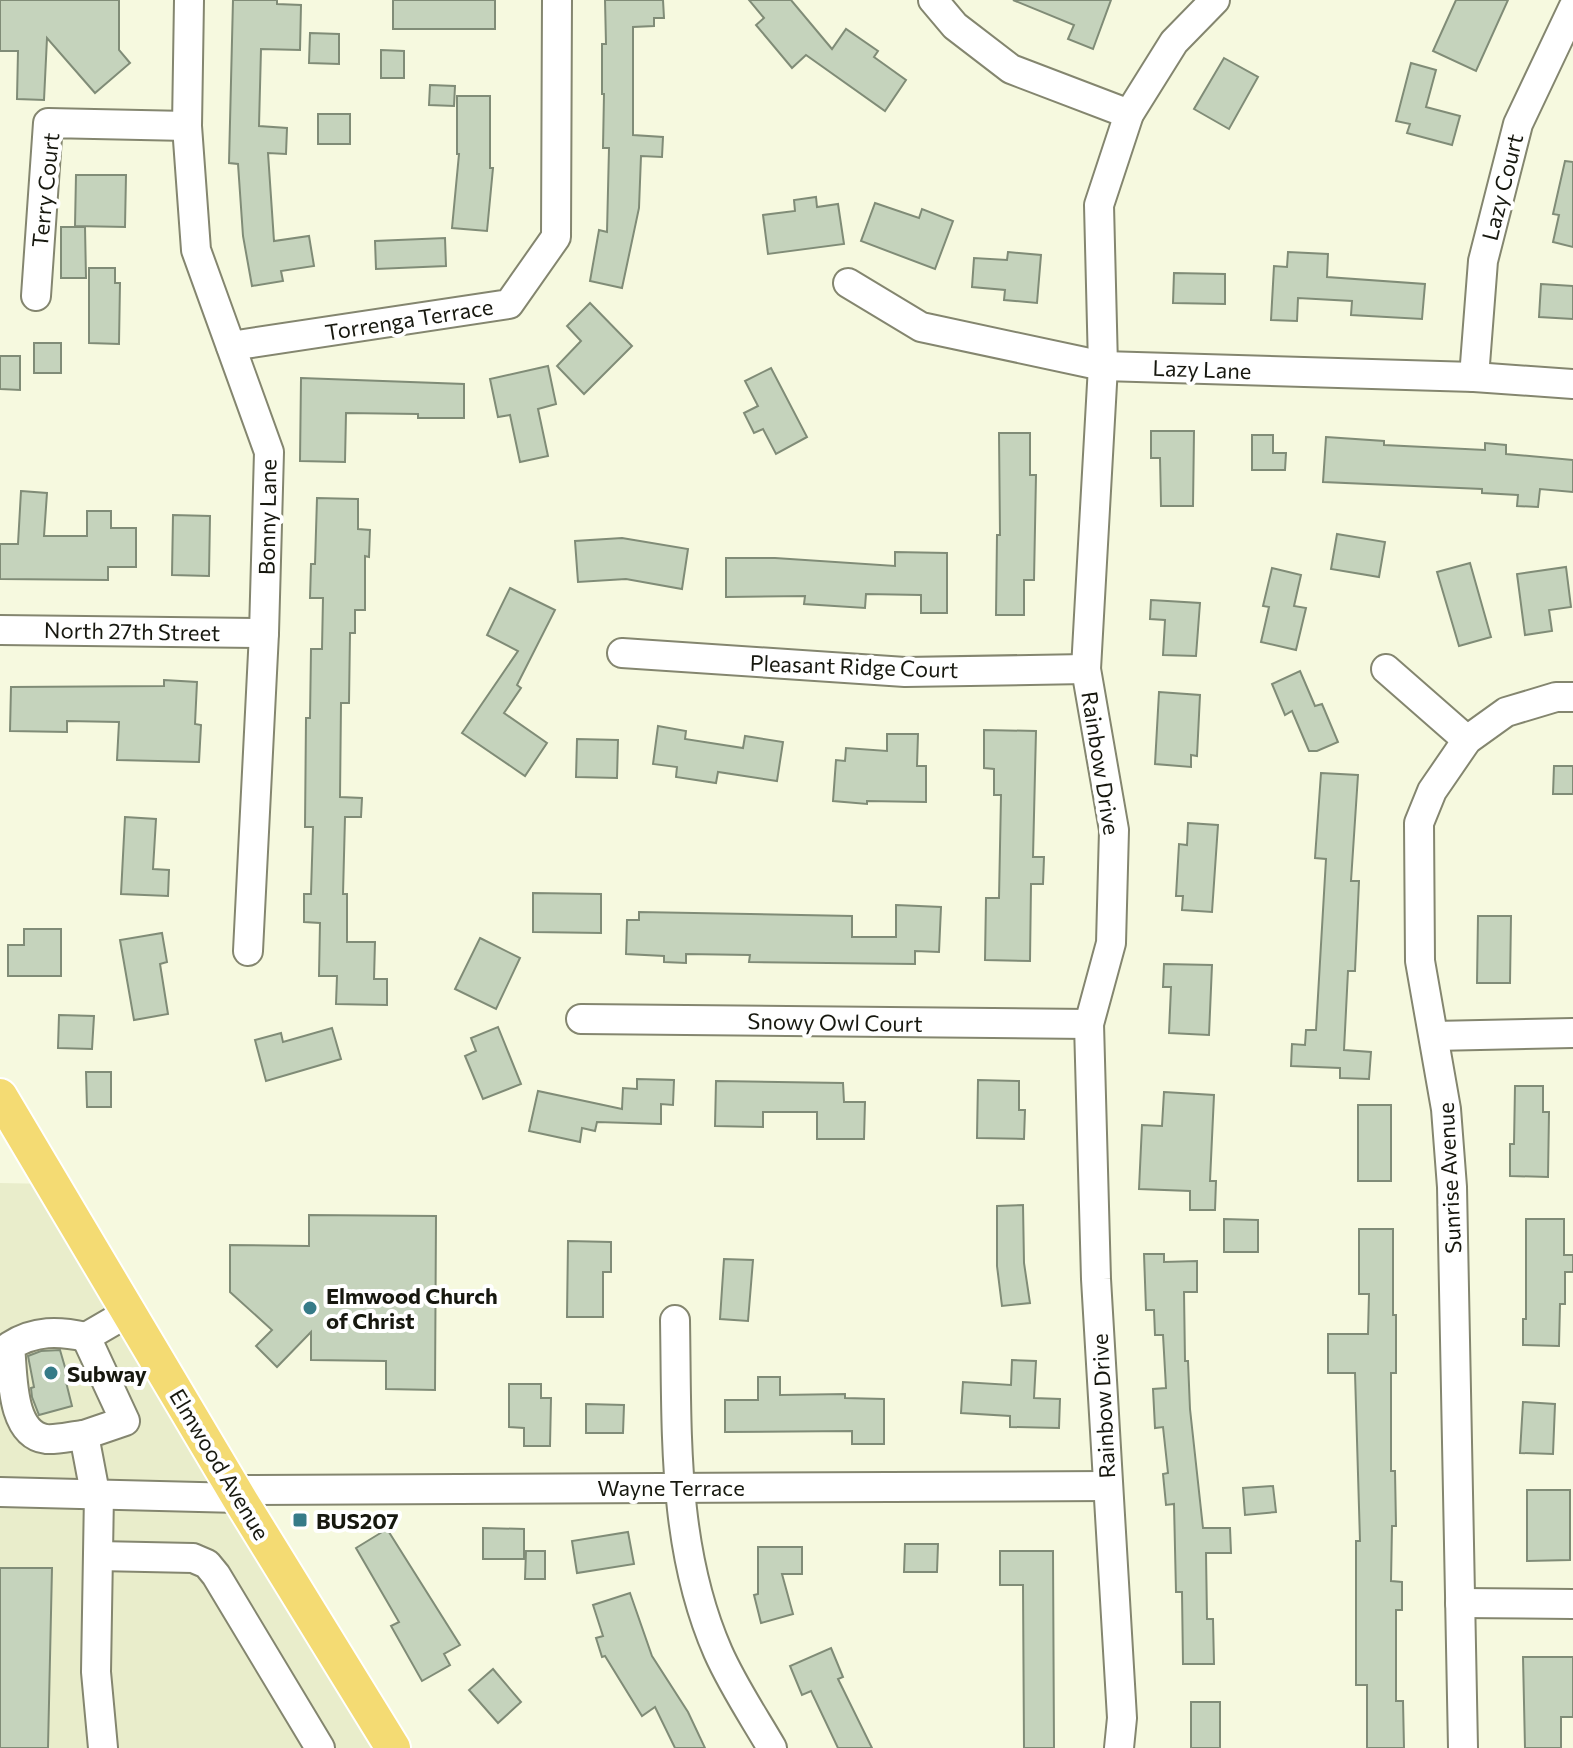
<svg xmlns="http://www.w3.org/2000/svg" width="1573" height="1748" viewBox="0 0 1573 1748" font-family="Commissioner,sans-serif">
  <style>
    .built { fill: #e9edcb }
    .building { fill: #c5d3bc; stroke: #808c77; stroke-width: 2 }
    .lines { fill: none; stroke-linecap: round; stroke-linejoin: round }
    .minor-casing { stroke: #84866f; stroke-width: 32 }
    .major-casing { stroke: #fff; stroke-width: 38 }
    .minor { stroke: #fff; stroke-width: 28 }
    .major { stroke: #f4db73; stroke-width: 34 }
    .poi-dot { fill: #367b88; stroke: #fff; stroke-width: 3 }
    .labels { text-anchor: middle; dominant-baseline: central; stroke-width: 8; stroke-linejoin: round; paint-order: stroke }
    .street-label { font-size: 22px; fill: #17180f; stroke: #fff }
    .poi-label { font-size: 22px; font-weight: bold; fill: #17180f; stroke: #fff; text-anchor: start }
  </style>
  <rect width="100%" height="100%" fill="#f6f9df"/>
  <polygon class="built" points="0,1183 53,1184 393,1748 0,1748"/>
  <g class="building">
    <polygon points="0,0 119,0 119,50 130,63 95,93 47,38 44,100 17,99 18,51 0,51"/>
    <polygon points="233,0 277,0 277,4 301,5 300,50 261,49 259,126 287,128 286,154 268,153 274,241 309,236 314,266 281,271 283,281 252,286 243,236 238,164 229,163"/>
    <rect x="393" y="0" width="102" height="29"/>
    <polygon points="605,0 663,0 664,18 654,18 654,26 633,27 633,135 663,137 662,157 641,156 639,208 622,288 590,281 599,230 607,232 609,148 603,148 604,94 602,94 602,44 606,44"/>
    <polygon points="749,0 791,0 832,49 846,29 878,51 874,57 906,80 885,111 806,55 792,68 756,25 764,18"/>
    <polygon points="1013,0 1111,0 1093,49 1068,39 1074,25"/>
    <polygon points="1456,0 1508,0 1476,71 1433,51"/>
    <polygon points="310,33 339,34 339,64 309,63"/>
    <polygon points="381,50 404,51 404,78 381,78"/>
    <polygon points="1224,58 1258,77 1229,129 1194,109"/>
    <polygon points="1411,63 1436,70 1426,107 1460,116 1452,145 1407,133 1410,124 1396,121"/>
    <polygon points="430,85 455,86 454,106 429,105"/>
    <polygon points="457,96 490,96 490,168 493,168 487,231 452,228 459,154 457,154"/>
    <rect x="318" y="114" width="32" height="30"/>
    <polygon points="1565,161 1573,162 1573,247 1553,242 1559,215 1553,214"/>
    <polygon points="76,175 126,175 125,227 75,226"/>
    <polygon points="816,197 817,207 838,204 844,244 768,254 763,215 795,211 794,200"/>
    <polygon points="875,203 919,218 922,209 953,221 935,269 861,241"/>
    <polygon points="61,227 85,227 86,278 61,278"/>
    <polygon points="445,238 446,266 376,269 375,241"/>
    <polygon points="1008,252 1041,255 1037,303 1004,300 1005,290 972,287 974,258 1007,260"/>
    <polygon points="1288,252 1328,254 1327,277 1425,284 1422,319 1351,315 1352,301 1298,298 1297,321 1271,320 1274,266 1287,267"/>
    <polygon points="89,268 115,268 115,283 120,283 119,344 89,343"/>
    <polygon points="1174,273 1225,274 1225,304 1173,303"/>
    <polygon points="1541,284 1573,286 1573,319 1539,317"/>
    <polygon points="590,303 632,346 584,394 557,366 581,341 567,326"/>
    <rect x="34" y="343" width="27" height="30"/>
    <polygon points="0,356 20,356 20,390 0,389"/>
    <polygon points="548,366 556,404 538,409 548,456 520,462 510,415 498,417 490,379"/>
    <polygon points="771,368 807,437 776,454 763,429 754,433 744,413 758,406 745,381"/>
    <polygon points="301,378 464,384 464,418 418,418 418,414 346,413 345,462 300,461"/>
    <polygon points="1151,431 1194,431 1193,506 1161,506 1160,458 1151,458"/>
    <polygon points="999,433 1030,433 1030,475 1036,475 1034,580 1024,580 1024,615 996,615 997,535 1000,535"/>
    <polygon points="1252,435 1273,435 1273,453 1286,453 1285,470 1252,470"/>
    <polygon points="1326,437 1384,441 1384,445 1485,450 1485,443 1506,445 1506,454 1573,460 1573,492 1540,489 1538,507 1517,506 1518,495 1482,493 1482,489 1323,482"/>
    <polygon points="21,491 47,493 44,536 87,536 87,511 111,511 111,528 136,528 136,567 108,567 108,580 0,579 0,544 18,544"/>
    <polygon points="317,498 358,499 358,529 370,530 369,557 365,556 365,610 355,610 355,633 350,633 349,703 341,703 340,797 362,798 361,817 345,817 343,894 347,894 347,942 375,942 374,979 387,979 387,1005 336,1004 337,976 319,976 320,923 304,922 304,894 311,894 313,827 305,827 306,718 310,718 311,649 322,649 323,598 310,598 311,564 315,564"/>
    <polygon points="173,515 210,516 209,576 172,575"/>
    <polygon points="1337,534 1385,542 1379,577 1331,569"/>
    <polygon points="622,538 688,549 682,589 626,579 578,582 575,541"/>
    <polygon points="895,552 947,553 947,613 921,613 921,595 866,594 865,608 804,604 805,596 726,597 726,558 775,558 895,566"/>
    <polygon points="1470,563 1491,637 1459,646 1437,572"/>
    <polygon points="1566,567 1571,607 1549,610 1552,631 1525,635 1517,574"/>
    <polygon points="1272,568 1301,575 1294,606 1306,608 1296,650 1261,642 1269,607 1263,606"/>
    <polygon points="510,588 555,610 517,685 521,688 504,713 547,743 525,776 462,733 518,651 487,635"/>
    <polygon points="1151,600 1200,603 1196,656 1163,655 1165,620 1150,619"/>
    <polygon points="1300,671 1315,706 1322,704 1338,742 1317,751 1309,751 1292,711 1285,715 1272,684"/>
    <polygon points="164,680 197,682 195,724 201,725 199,762 117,760 119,722 67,721 67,732 10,731 11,687 164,686"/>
    <polygon points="1159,692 1200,695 1197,756 1191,755 1191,767 1155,764"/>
    <polygon points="658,726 686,731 685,739 743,748 745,736 783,742 777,781 718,772 716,783 676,777 677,767 653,764"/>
    <polygon points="984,730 1036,731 1033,857 1044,857 1043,884 1031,884 1030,961 985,960 986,898 999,898 1001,795 994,795 994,769 984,768"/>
    <polygon points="887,734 918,734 917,766 926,766 926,802 867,801 867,804 833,801 836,760 845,761 846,748 887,751"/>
    <polygon points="577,739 618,740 617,778 576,777"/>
    <polygon points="1554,766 1573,766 1573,794 1553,794"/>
    <polygon points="1321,773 1358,775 1351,881 1359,881 1355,971 1348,971 1344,1050 1371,1052 1369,1079 1340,1078 1340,1068 1291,1066 1292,1044 1305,1045 1306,1030 1316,1030 1326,859 1315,858"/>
    <polygon points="125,817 156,819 153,869 169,870 168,896 121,894"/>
    <polygon points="1188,823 1218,825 1212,912 1182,910 1183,896 1176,896 1179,844 1187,845"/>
    <polygon points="533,893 601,894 601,933 533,932"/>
    <polygon points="896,905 941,907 939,952 915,951 915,964 749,962 750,955 686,954 686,963 664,962 664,956 626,954 627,920 639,920 639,912 852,916 852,937 896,937"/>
    <polygon points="1478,916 1511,916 1510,983 1477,983"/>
    <polygon points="24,929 61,929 61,976 8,976 8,945 24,945"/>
    <polygon points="162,933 167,962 160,964 168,1014 134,1020 120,940"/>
    <polygon points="480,938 520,958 496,1009 455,989"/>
    <polygon points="1164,964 1212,965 1209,1035 1169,1033 1171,987 1163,987"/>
    <polygon points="59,1015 94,1016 92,1049 58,1048"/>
    <polygon points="498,1027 521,1084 483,1099 465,1056 476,1051 471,1038"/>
    <polygon points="332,1028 341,1059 266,1081 255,1040 281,1033 283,1042"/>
    <polygon points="86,1072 111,1072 111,1107 87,1107"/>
    <polygon points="637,1079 674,1080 673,1105 661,1104 661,1124 597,1122 595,1131 582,1128 580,1142 529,1131 538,1091 622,1109 623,1088 637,1089"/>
    <polygon points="978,1080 1019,1081 1019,1110 1025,1110 1024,1139 977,1138"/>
    <polygon points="716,1081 843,1083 844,1102 865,1102 864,1139 817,1139 817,1112 763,1112 763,1127 715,1126"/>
    <polygon points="1515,1086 1543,1086 1543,1112 1549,1112 1548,1177 1510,1176 1510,1144 1514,1144"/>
    <polygon points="1164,1092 1214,1095 1210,1181 1216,1181 1215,1210 1190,1210 1190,1191 1139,1189 1142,1125 1162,1126"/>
    <rect x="1358" y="1105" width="33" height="76"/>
    <polygon points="1023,1205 1024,1263 1030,1303 1002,1306 997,1266 997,1206"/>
    <polygon points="309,1215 436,1216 435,1390 386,1389 386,1361 311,1360 311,1332 277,1367 256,1346 272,1330 230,1292 230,1245 309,1246"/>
    <polygon points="1224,1219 1258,1220 1258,1252 1224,1252"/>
    <polygon points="1526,1219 1564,1219 1564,1255 1573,1255 1573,1272 1565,1272 1565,1304 1560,1304 1559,1346 1523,1345 1523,1319 1526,1319"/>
    <polygon points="1359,1229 1393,1229 1393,1315 1396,1315 1396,1373 1391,1373 1391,1471 1395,1471 1396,1526 1392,1526 1391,1581 1402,1582 1402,1610 1396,1610 1396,1701 1403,1701 1404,1748 1367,1748 1367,1685 1356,1685 1356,1541 1360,1541 1355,1373 1328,1373 1328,1334 1368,1334 1369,1294 1359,1294"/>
    <polygon points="568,1241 611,1242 611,1272 603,1272 603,1317 567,1317"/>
    <polygon points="1144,1254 1164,1254 1164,1262 1197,1261 1197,1292 1184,1292 1185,1361 1188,1361 1190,1409 1203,1528 1230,1528 1231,1553 1206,1553 1207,1619 1213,1619 1214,1664 1183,1664 1182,1592 1176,1592 1174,1504 1166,1505 1163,1474 1168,1473 1163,1427 1155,1428 1153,1389 1166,1388 1163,1335 1155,1335 1154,1310 1146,1310"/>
    <polygon points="724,1259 753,1260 748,1321 720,1319"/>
    <polygon points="60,1350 69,1381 66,1382 72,1406 39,1415 32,1397 31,1388 34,1387 28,1356 41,1351"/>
    <polygon points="1012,1360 1036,1361 1034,1398 1060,1399 1059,1428 1010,1427 1010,1416 961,1413 963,1382 1011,1385"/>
    <polygon points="758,1377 780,1377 780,1395 845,1394 845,1398 884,1399 884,1444 852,1444 852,1431 725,1432 725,1400 758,1400"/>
    <polygon points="509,1384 541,1384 541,1398 551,1398 550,1446 524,1446 524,1428 509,1427"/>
    <polygon points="1523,1402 1555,1404 1553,1454 1520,1453"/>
    <polygon points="586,1404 624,1405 623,1433 586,1433"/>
    <polygon points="1273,1486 1276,1512 1245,1515 1243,1488"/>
    <polygon points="1527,1490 1570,1490 1570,1560 1527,1561"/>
    <polygon points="483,1528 524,1529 524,1559 483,1559"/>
    <polygon points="387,1529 460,1645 444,1654 450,1665 422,1681 391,1626 399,1622 356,1548"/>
    <polygon points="628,1532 634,1564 577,1573 572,1541"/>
    <polygon points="905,1544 938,1544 937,1572 904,1572"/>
    <polygon points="758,1547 802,1547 802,1574 782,1574 793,1614 761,1623 754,1595 758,1594"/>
    <polygon points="526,1551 545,1551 545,1579 525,1579"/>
    <polygon points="1000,1551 1053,1551 1054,1748 1024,1748 1023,1585 1000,1585"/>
    <polygon points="0,1568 52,1568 48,1748 0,1748"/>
    <polygon points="630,1593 652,1656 688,1712 705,1748 675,1748 655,1707 642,1716 605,1656 602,1657 596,1638 603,1636 593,1605"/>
    <polygon points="831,1648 843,1677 838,1679 872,1748 838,1748 811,1691 802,1695 790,1666"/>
    <polygon points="1523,1657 1573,1657 1573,1717 1561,1717 1561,1748 1525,1748"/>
    <polygon points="493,1669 521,1702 498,1723 469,1690"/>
    <rect x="1191" y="1702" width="29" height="46"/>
  </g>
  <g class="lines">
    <defs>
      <g id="minor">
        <polyline points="189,0 187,126 196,250 269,452 264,633 248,951"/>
        <polyline points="933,0 955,26 1011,69 1129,114"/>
        <polyline points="848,283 921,327 1103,366 1474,377 1573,384"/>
        <polyline points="36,296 48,123 187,126"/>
        <polyline points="231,346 509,304 556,237 557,0"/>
        <polyline points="1474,377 1483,261 1518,124 1573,8"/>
        <polyline points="0,630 264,633"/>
        <polyline points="622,653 905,672 1086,669"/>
        <polyline points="1386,669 1467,740"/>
        <polyline points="581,1019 1089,1024"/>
        <polyline points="1434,1036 1573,1033"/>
        <path d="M675 1320C677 1432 672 1547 718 1652 733 1686 754 1717 772 1748"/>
        <path d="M84 1435C72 1436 58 1440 46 1439 10 1434 13 1373 10 1346 35 1330 59 1331 86 1337"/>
        <polyline points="235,1490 1107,1486"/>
        <polyline points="0,1492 239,1498"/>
        <polyline points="95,1493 84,1435 125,1421 86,1337 129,1312"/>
        <polyline points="99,1494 96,1672 103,1748"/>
        <polyline points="98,1556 193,1558 207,1564 216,1575 320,1748"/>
        <polyline points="1460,1603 1573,1604"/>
        <polyline points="1119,1748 1122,1718 1096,1279 1089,1024 1111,943 1114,830 1086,669 1103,366 1099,205 1129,114 1174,42 1215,0"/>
        <polyline points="1463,1748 1452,1187 1446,1109 1420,961 1419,823 1432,791 1467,740 1506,712 1556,697 1573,697"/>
      </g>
      <polyline id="major" points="0,1096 239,1498 393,1748"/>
    </defs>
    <use href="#minor" class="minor-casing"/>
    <use href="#major" class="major-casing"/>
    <use href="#minor" class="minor"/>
    <use href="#major" class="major"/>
  </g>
  <g class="poi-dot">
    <circle cx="310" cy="1308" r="8"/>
    <circle cx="51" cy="1373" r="8"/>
    <rect x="292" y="1512" width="16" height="16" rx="4"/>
  </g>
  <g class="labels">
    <g class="street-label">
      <text transform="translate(1502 187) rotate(-76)">Lazy Court</text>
      <text transform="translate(45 190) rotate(-84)">Terry Court</text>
      <text transform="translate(409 319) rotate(-9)">Torrenga Terrace</text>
      <text transform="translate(1202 369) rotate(2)">Lazy Lane</text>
      <text transform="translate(267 517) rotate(-89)">Bonny Lane</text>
      <text transform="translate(132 631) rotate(1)">North 27th Street</text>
      <text transform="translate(854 666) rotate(2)">Pleasant Ridge Court</text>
      <text transform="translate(1101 763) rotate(81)">Rainbow Drive</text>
      <text transform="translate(835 1022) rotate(1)">Snowy Owl Court</text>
      <text transform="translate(1449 1178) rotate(-93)">Sunrise Avenue</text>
      <text transform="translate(1103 1406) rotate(-93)">Rainbow Drive</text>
      <text transform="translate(220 1464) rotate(59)">Elmwood Avenue</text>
      <text x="671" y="1487">Wayne Terrace</text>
    </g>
    <g class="poi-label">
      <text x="326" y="1295">Elmwood Church<tspan x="326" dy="25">of Christ</tspan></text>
      <text x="67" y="1373">Subway</text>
      <text x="316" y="1520">BUS207</text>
    </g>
  </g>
</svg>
